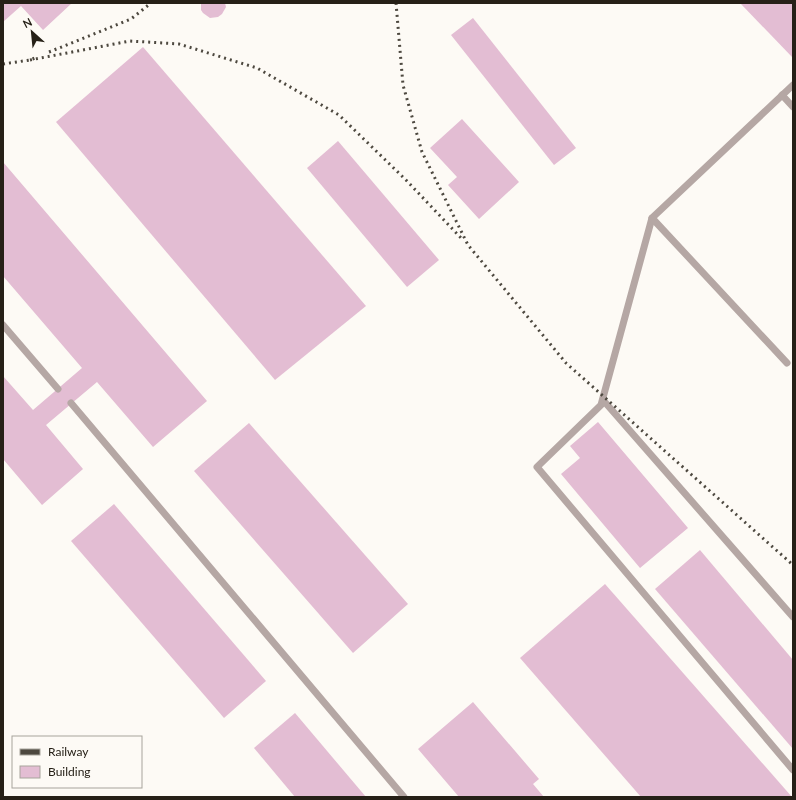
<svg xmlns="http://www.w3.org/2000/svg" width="796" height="800" viewBox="0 0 796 800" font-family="Lato,sans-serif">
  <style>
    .building { fill: #e3bdd3 }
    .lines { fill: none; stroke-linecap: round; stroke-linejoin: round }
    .lane { stroke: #b5a7a4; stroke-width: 7 }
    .rail { stroke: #4d483f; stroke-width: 3; stroke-dasharray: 2 4; stroke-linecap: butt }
  </style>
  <rect width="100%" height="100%" fill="#fdfaf5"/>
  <g class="building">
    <polygon points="3,3 72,3 43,30 21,6 3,22"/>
    <polygon points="201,3 225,3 226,7 222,14 218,17 210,18 203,13 201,10"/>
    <polygon points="740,3 793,3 793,58"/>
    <polygon points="473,18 576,148 554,165 451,35"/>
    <polygon points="143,47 366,306 275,380 56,122"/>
    <polygon points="462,119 519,182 479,219 448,185 457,177 430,148"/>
    <polygon points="338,141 439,260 407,287 307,168"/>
    <polygon points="3,162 207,401 153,447 97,382 46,425 83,469 42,505 3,459 3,376 33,410 82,368 3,276"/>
    <polygon points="598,422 688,528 640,568 561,474 580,458 570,446"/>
    <polygon points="249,423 408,604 353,653 194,471"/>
    <polygon points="114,504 266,681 224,718 71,541"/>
    <polygon points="700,550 793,660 793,749 655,589"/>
    <polygon points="605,584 792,797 641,797 520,658"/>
    <polygon points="473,702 539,779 533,784 544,797 459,797 418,749"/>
    <polygon points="295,713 366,797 295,797 254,748"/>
  </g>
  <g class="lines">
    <g class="lane">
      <polyline points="782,95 793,107"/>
      <polyline points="652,218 601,405 537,467 793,770"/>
      <polyline points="3,325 58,389"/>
      <polyline points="787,363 652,218 793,85"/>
      <polyline points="603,400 793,617"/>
      <polyline points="71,403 404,797"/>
    </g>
    <g class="rail">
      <polyline points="396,3 403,85 422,152 468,245 566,363 793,565"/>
      <polyline points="49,52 131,19 151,3"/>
      <polyline points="30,60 130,41 179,44 257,68 339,115 406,180 462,239"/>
      <polyline points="3,64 30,60 35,58"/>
    </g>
  </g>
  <rect width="796" height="800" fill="none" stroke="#262017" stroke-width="8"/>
  <rect x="12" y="736" width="130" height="52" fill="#fdfaf5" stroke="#a7a39c"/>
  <rect x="20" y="749" width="20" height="6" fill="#4d483f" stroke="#a7a39c"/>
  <text x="48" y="756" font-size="12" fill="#262017">Railway</text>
  <rect x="20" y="766" width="20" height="12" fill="#e3bdd3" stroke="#a7a39c"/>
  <text x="48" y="776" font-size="12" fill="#262017">Building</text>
  <g transform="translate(32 32) rotate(333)" stroke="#fdfaf5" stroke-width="3" paint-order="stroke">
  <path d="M0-3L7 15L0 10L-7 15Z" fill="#262017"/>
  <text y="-6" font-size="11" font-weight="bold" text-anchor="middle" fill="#262017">N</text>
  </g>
</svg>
